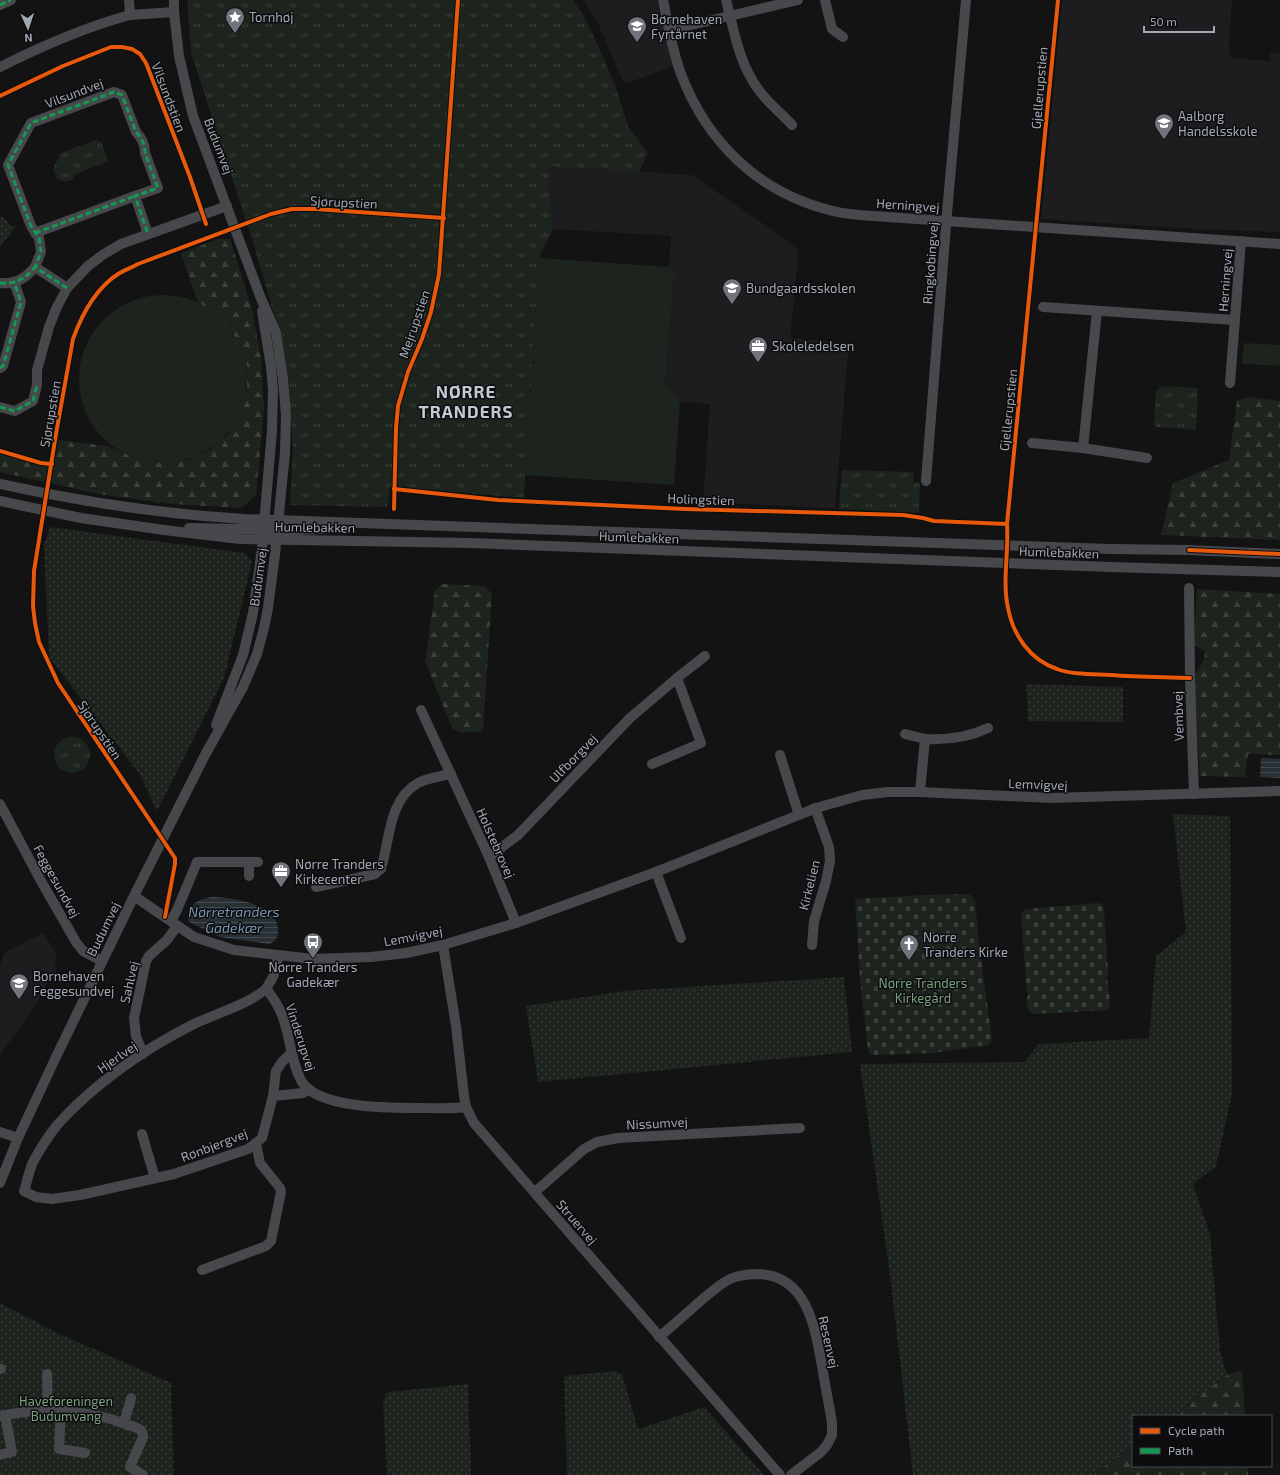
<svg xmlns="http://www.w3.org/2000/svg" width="1280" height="1475" viewBox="0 0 1280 1475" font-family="'Exo 2',sans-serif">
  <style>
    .built { fill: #1d1d1f }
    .grass { fill: url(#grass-dots) }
    .forest { fill: url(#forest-firs) }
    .cemetery { fill: url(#cemetery-stones) }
    .park { fill: url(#park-tufts) }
    .pitch { fill: #1d231d }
    .water { fill: url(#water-rules) }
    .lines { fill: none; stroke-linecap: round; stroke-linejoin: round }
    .minor { stroke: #47484c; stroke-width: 10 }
    .quiet { stroke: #139951; stroke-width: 3; stroke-dasharray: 6 3; stroke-linecap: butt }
    .cycleway-casing { stroke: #0d0d0f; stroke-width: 6 }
    .cycleway { stroke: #e8590c; stroke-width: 4 }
    .labels { text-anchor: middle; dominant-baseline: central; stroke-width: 3; stroke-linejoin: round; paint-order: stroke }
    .poi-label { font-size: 13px; fill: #a3a9b4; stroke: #0d0d0f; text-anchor: start }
    .street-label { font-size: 13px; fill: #a3a9b4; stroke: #0d0d0f }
    .park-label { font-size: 13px; fill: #7aa07c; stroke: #0d0d0f }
    .water-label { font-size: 14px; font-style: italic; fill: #7997b0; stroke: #0d0d0f }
    .district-label { font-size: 17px; font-weight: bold; letter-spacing: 1px; fill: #c4c8d0; stroke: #0d0d0f }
  </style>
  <defs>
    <pattern id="grass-dots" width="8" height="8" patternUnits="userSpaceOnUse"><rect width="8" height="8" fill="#1d231d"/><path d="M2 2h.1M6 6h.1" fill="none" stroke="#3b403b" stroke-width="1.8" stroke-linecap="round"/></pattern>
    <pattern id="forest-firs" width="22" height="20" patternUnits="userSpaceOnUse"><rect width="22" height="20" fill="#1d231d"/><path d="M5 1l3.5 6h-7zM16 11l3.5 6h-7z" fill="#3b403b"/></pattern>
    <pattern id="cemetery-stones" width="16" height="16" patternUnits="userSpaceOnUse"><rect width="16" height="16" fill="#1d231d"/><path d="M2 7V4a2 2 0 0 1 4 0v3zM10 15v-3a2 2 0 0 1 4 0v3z" fill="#3b403b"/></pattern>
    <pattern id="park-tufts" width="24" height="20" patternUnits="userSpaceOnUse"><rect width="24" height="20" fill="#1d231d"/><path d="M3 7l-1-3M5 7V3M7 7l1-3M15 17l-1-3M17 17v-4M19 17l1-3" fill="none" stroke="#3b403b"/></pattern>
    <pattern id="water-rules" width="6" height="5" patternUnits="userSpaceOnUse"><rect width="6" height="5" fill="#283036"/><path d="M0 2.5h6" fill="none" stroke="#444b51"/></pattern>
  </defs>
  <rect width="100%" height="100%" fill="#131313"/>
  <g class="built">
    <polygon points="583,0 657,0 673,67 626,83 622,79 596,19"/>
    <polygon points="1062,0 1232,0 1229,45 1231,58 1270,61 1270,53 1280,53 1280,232 1197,229 1041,219"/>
    <polygon points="548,166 692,175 774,231 799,250 790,338 849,343 835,508 703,502 710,404 680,402 665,383 673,272 669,267 671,236 553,229"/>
    <polygon points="43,933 57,954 54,965 58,967 54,976 50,975 45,988 30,1013 0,1055 0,968 4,953"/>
  </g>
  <g class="grass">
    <polygon points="0,217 4,218 11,227 17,225 0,247"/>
    <polygon points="50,527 245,553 252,562 224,678 157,811 139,773 49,657 44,545"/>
    <polygon points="1026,684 1123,687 1123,722 1028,721"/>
    <polygon points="1173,814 1230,816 1232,1094 1216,1166 1193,1184 1210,1234 1220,1351 1227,1375 1173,1416 1133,1416 1133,1445 1093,1475 913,1475 891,1282 860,1064 1024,1062 1039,1044 1149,1038 1156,956 1186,932"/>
    <polygon points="844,977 852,1052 538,1082 526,1006 624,991"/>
    <polygon points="0,1303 55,1332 171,1383 174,1475 0,1475"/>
    <polygon points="616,1371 622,1374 638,1429 704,1407 764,1475 567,1475 564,1376"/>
    <polygon points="468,1384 471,1475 387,1475 383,1404 385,1396 388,1392"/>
  </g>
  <g class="forest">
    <polygon points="218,239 230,239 252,309 261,358 264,409 256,495 241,508 172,504 98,494 0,472 0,453 54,467 58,440 107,446 141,460 188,460 210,450 228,434 240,413 247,390 247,366 239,343 208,308 198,304 181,253"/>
    <polygon points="1250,397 1280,401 1280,540 1161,535 1173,483 1229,460 1237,400"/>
    <polygon points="441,584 485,586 492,594 483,731 460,733 452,728 425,661 435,591"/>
    <polygon points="1197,589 1280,594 1280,755 1248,754 1245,777 1200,776 1194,676 1204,660 1205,651 1194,645"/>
    <polygon points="1242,1370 1245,1416 1173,1416 1227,1375"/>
    <polygon points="1133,1445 1133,1466 1248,1466 1248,1475 1093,1475"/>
  </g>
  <g class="cemetery">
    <polygon points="969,894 975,901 979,944 992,1040 989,1045 933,1053 870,1055 868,1050 860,980 855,899 923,895"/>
    <path d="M1098 903 1102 904 1104 909 1108 974 1106 978 1108 982 1110 1006 1107 1010 1033 1014C1026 1010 1027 1004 1027 997L1029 994 1027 992 1021 917 1022 912 1026 909Z"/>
  </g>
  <g class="park">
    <polygon points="187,0 573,0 583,14 600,50 615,85 628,126 648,153 639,172 548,166 553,229 539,258 524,498 390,487 387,507 290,505 293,447 288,377 279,331 252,239 191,53"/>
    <polygon points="96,140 102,143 108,161 74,175 73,179 65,182 57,179 53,169 61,153"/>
    <polygon points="1162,386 1198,388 1196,430 1156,427 1154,424 1156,391"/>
    <polygon points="842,470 914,472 913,481 920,483 919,513 839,509"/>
    <circle cx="72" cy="755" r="18"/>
  </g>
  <g class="pitch">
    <polygon points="539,258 669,267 674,271 665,383 680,402 674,485 525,475"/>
    <circle cx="163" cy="379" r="84"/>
    <polygon points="1244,343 1280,345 1280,366 1242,364"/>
  </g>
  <g class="water">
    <polygon points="1261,758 1280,759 1280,778 1260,777"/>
    <path d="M211 897C232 897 281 904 278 933 277 939 274 942 269 944L220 937 189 922C185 914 191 905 198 901 202 899 207 898 211 897Z"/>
  </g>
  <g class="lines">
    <g class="minor">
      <polyline points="129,0 130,15 174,12"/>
      <path d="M663 0C668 24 672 50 681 74 707 142 758 192 829 210 839 213 849 214 859 215L1280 244"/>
      <path d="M726 0C734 31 739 63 758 89 767 102 781 113 792 125"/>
      <polyline points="825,0 832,29 843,37"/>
      <polyline points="0,5 11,0"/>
      <polyline points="670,30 798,0"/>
      <path d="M0 67C42 46 85 27 130 15"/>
      <polyline points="35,233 135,196"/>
      <path d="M0 283C15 285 26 278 35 267"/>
      <path d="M67 288 35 267 41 252 39 238 31 226 8 165 31 123 114 92 122 95 136 132C142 138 145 145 145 153L158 188 135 196 148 234"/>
      <polyline points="1043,307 1234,320"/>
      <polyline points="0,368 3,366 21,302 14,282"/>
      <polyline points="1230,383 1241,241"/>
      <polyline points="0,407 15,411 33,401 37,385 37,370 49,327 56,309 67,288 88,266 104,254 121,244 227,206"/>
      <polyline points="1032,443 1083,448 1147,458"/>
      <polyline points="1083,448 1097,311"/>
      <polyline points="926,481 947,213 966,0"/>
      <path d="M0 484C81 502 162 514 244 519L1110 549 1189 550 1280 554"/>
      <polyline points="0,501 81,518 164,530 240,539 471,543 1110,567 1280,572"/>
      <polyline points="189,528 241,529 263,529 269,527"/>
      <polyline points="271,534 296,530 342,528"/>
      <polyline points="1189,588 1190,678 1194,794"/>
      <polyline points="677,678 705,656"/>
      <polyline points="421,710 489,857 516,923"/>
      <polyline points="216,725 243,655 253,613 262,548 272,430 273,389 271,367 262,311"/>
      <polyline points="905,734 925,739"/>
      <polyline points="780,755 799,815"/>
      <path d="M920 792 925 739C947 740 967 738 988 728"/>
      <polyline points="0,804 41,881 76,942 83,951 102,961"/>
      <polyline points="489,857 518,835 630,718 677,678 701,743 652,764"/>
      <polyline points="656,872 681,938"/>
      <polyline points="249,876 249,862"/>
      <path d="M316 887 375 874 381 869C390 841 388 800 418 783 427 778 441 776 451 774"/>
      <polyline points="134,896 194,937 234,950 313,959 371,957 406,953 443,945 516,923 656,872 816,808 862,795 888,792 920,792 1052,798 1280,791"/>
      <polyline points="171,921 177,910 197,862 258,862"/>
      <polyline points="443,945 456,1026 464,1096 466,1107 474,1123 780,1475"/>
      <polyline points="812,945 814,921 826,881 830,861 829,847 815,808"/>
      <path d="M279 955 273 977 266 989C273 997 278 1005 282 1015 290 1035 291 1063 302 1082 319 1109 392 1108 421 1108 436 1108 451 1109 466 1107"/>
      <path d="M266 989C244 1007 215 1013 190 1026 143 1050 93 1085 58 1124 49 1135 40 1149 33 1162 29 1171 27 1182 24 1191L36 1197 52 1199 80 1195 174 1174 248 1149 256 1143 262 1138 273 1096 276 1071 282 1062 292 1052"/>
      <polyline points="143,1054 136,1036 134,1018 146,961 149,956 167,940 177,926"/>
      <polyline points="273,1096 303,1093 309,1089"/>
      <polyline points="0,1132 18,1138"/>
      <polyline points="142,1134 155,1178"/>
      <polyline points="0,1183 18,1138 56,1057 134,896 205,755 243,687 257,654 264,628 268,608 275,554 285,453 286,415 283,379 276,333 260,296 193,116 179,56 174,12 174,0"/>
      <polyline points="535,1192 584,1149 597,1142 618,1138 800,1128"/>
      <polyline points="202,1270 266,1246 271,1241 281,1192 280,1188 260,1163 256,1143"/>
      <path d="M659 1337C675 1324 690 1310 705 1297 713 1291 721 1283 730 1279 739 1275 750 1274 759 1274 808 1276 815 1329 822 1366 825 1385 829 1404 832 1423V1435L827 1445 821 1452 791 1475"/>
      <polyline points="0,1369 1,1369"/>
      <polyline points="47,1374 48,1411"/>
      <polyline points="61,1411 59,1449 85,1453"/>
      <path d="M0 1416C42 1407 88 1409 128 1425 135 1427 144 1429 143 1437L130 1467 143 1475"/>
      <polyline points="124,1423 131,1398"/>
      <polyline points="0,1455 12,1452 5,1415"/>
    </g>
    <g class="quiet">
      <polyline points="0,5 11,0"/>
      <polyline points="35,233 135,196"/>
      <path d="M0 283C15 285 26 278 35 267"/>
      <path d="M67 288 35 267 41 252 39 238 31 226 8 165 31 123 114 92 122 95 136 132C142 138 145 145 145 153L158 188 135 196 148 234"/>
      <polyline points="0,368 3,366 21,302 14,282"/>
      <polyline points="0,407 15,411 33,401 37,385"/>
    </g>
    <defs>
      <g id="cycleway">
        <path d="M1058 0 1007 524C1009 551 1002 581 1008 608 1013 635 1030 660 1057 669 1073 675 1093 674 1111 675 1137 677 1163 677 1190 678"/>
        <polyline points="0,96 63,66 111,47 122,47 132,49 140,54 146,63 190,177 206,224"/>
        <polyline points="0,451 41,463 52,464"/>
        <polyline points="394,489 498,500 685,509 903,515 923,518 934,521 1007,524"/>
        <polyline points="394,509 396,428 398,406 408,372 422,339 431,312 439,274 458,0"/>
        <polyline points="1189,550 1280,554"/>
        <path d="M165 917 175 864V858L58 683 39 642 35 623 33 606 34 571 56 434 73 339C82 314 95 289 118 274 124 270 131 268 138 264L271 214 292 209H315L444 218"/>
      </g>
    </defs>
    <use href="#cycleway" class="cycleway-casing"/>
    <use href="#cycleway" class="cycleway"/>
  </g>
  <defs>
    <symbol id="sight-pin" viewBox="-11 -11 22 30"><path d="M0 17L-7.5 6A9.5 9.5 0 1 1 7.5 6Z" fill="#71747c" stroke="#0d0d0f"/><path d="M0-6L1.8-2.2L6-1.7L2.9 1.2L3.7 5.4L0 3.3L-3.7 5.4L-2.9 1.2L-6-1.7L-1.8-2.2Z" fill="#fff"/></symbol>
    <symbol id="school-pin" viewBox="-11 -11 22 30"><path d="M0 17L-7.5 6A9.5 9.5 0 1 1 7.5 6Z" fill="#71747c" stroke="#0d0d0f"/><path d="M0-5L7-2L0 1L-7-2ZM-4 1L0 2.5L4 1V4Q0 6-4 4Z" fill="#fff"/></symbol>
    <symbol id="office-pin" viewBox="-11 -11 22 30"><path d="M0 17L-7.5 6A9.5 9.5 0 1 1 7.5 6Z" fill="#71747c" stroke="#0d0d0f"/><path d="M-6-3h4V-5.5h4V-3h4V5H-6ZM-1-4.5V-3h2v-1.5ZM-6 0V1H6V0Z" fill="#fff"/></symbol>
    <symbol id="bus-pin" viewBox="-11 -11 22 30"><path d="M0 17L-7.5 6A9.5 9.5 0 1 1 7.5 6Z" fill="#71747c" stroke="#0d0d0f"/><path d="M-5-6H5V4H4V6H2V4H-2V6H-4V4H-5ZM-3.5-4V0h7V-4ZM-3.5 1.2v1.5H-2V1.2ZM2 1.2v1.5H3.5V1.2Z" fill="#fff"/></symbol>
    <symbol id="church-pin" viewBox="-11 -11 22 30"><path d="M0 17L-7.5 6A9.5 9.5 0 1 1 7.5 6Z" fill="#71747c" stroke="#0d0d0f"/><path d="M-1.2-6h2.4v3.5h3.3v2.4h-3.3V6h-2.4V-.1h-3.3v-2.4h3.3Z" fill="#fff"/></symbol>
  </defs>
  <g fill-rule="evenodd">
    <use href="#sight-pin" x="224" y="6" width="22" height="30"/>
    <use href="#school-pin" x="626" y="15" width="22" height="30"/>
    <use href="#school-pin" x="1153" y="112" width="22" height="30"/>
    <use href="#school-pin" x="721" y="277" width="22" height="30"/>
    <use href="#office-pin" x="747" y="335" width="22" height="30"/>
    <use href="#office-pin" x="270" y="860" width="22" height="30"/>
    <use href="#bus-pin" x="302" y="931" width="22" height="30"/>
    <use href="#church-pin" x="898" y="933" width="22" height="30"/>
    <use href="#school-pin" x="8" y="972" width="22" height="30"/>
  </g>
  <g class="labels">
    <g class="poi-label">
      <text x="249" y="17">Tornhøj</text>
      <text x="651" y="19">Børnehaven<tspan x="651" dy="15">Fyrtårnet</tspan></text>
      <text x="1178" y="116">Aalborg<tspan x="1178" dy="15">Handelsskole</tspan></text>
      <text x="746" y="288">Bundgaardsskolen</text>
      <text x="772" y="346">Skoleledelsen</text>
      <text x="295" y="864">Nørre Tranders<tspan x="295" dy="15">Kirkecenter</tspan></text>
      <text x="923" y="937">Nørre<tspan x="923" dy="15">Tranders Kirke</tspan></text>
      <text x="313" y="967" text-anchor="middle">Nørre Tranders<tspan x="313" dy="15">Gadekær</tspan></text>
      <text x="33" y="976">Børnehaven<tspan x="33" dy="15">Feggesundvej</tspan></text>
    </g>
    <g class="street-label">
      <text transform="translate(1039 88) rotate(-85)">Gjellerupstien</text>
      <text transform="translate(74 93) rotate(-21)">Vilsundvej</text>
      <text transform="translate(169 97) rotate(69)">Vilsundstien</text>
      <text transform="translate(219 146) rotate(69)">Budumvej</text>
      <text transform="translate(344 202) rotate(3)">Sjørupstien</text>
      <text transform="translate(908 205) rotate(4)">Herningvej</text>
      <text transform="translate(930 263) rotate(-86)">Ringkøbingvej</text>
      <text transform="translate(1225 280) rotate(-86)">Herningvej</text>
      <text transform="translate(414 324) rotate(-71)">Mejrupstien</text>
      <text transform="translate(1008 410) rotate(-84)">Gjellerupstien</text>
      <text transform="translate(50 414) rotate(-80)">Sjørupstien</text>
      <text transform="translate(701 499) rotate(2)">Holingstien</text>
      <text transform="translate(315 527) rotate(1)">Humlebakken</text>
      <text transform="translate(639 537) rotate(2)">Humlebakken</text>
      <text transform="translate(1059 552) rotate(2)">Humlebakken</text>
      <text transform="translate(258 577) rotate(-82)">Budumvej</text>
      <text transform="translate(1178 716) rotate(-92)">Vembvej</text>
      <text transform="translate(100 730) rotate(56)">Sjørupstien</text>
      <text transform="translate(573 758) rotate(-46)">Ulfborgvej</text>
      <text transform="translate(1038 784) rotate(2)">Lemvigvej</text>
      <text transform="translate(496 843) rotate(66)">Holstebrovej</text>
      <text transform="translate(57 881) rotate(61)">Feggesundvej</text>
      <text transform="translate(809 885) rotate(-76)">Kirkelien</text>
      <text transform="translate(103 929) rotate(-64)">Budumvej</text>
      <text transform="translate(413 936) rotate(-11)">Lemvigvej</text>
      <text transform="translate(129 982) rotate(-77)">Sahlvej</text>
      <text transform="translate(301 1037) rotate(72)">Vinderupvej</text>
      <text transform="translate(117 1057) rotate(-35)">Hjerlvej</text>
      <text transform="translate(657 1123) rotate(-3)">Nissumvej</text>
      <text transform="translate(214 1145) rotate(-21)">Rønbjergvej</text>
      <text transform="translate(577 1222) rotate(49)">Struervej</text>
      <text transform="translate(829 1342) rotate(77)">Resenvej</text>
    </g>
    <g class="park-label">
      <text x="923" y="983">Nørre Tranders<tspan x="923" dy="15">Kirkegård</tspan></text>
      <text x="66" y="1401">Haveforeningen<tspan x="66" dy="15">Budumvang</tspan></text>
    </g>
    <g class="water-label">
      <text x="234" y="911">Nørretranders<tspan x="234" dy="16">Gadekær</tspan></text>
    </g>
    <g class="district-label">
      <text x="466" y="391">NØRRE<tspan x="466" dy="20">TRANDERS</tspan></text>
    </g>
  </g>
  <rect x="1132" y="1415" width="140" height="52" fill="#0d0d0f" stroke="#494b51"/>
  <rect x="1140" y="1428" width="20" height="6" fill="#e8590c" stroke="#494b51"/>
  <text x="1168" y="1435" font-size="12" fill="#a3a9b4">Cycle path</text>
  <rect x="1140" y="1448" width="20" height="6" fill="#139951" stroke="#494b51"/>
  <text x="1168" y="1455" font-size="12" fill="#a3a9b4">Path</text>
  <g transform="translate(28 28) rotate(177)" stroke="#0d0d0f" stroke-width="3" paint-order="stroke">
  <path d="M0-3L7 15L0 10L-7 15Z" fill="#a3a9b4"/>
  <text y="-6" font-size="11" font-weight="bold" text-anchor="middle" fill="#a3a9b4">N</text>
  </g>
  <path d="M1144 26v6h70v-6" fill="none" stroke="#a3a9b4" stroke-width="2"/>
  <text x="1150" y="26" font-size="12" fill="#a3a9b4" stroke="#0d0d0f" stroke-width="3" paint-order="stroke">50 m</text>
</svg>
